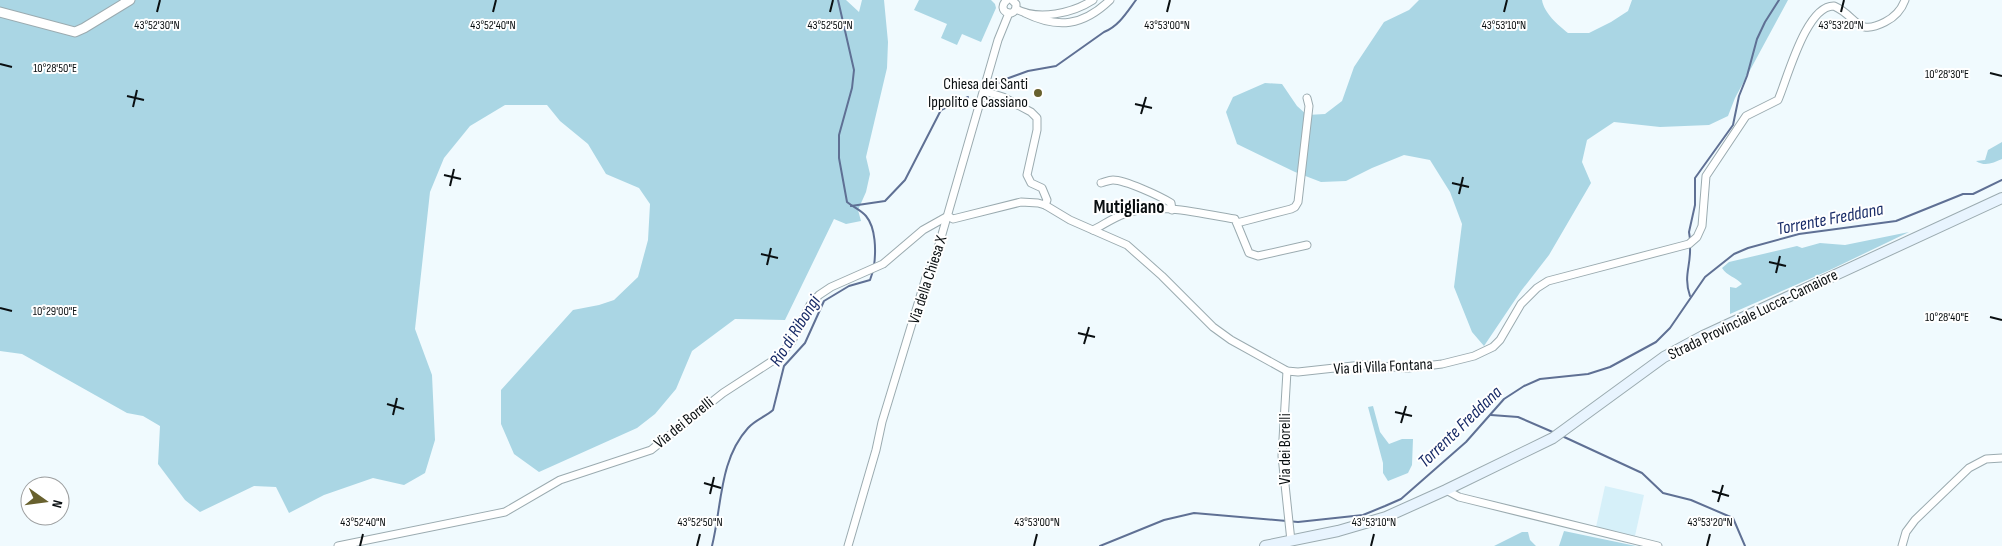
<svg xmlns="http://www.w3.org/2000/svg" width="2002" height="546" viewBox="0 0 2002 546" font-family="'Sofia Sans Condensed',sans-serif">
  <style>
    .built { fill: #d6f0f9 }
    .green { fill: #aad6e4 }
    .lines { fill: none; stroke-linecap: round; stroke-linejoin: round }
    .stream { stroke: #5f7094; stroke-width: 2 }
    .minor-casing { stroke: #9babb0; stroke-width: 9 }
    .tertiary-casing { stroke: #9babb0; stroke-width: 11 }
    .secondary-casing { stroke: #9babb0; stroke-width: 12 }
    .minor { stroke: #fff; stroke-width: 7 }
    .tertiary { stroke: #fff; stroke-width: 9 }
    .secondary { stroke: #e8f4fe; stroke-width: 10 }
    .ticks { fill: none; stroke: #0a0f11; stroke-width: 2 }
    .poi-dot { fill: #68612e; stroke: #fff; stroke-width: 2 }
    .labels { text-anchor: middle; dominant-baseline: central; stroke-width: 4; stroke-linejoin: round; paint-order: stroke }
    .poi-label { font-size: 16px; fill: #0a0f11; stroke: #fff; text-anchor: end }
    .street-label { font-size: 16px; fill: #0a0f11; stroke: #fff }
    .water-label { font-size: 18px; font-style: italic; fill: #182b67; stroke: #fff }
    .quarter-label { font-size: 19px; font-weight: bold; fill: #0a0f11; stroke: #fff }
    .ticks-label { font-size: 12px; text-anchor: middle; fill: #0a0f11; stroke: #fff; stroke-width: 4; stroke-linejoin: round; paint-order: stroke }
  </style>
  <rect width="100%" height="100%" fill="#f0fafe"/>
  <polygon class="built" points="1605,486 1644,495 1635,536 1596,527"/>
  <g class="green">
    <polygon points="0,0 846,0 859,12 862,0 884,0 888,42 887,68 866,157 870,174 866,192 858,210 861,221 846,224 834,219 785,320 735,319 692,351 676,389 655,414 637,428 539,472 514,454 501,424 501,390 573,310 599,305 614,300 638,277 648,240 650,204 639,188 606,174 588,144 560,121 547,105 505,105 470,126 444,158 430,192 415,329 432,375 435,440 425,473 404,485 373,478 324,495 289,513 276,487 254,486 200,512 185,500 158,464 160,426 143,416 127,413 22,354 0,351"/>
    <polygon points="919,0 991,0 995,4 996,8 981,42 962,34 957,45 941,38 947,24 914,10"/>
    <path d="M1419 0H1542C1544 13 1558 25 1568 33H1589L1611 22 1628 11 1632 0H1788L1735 98 1728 116 1709 125 1660 127 1614 122 1587 140 1582 162 1591 183 1549 255 1521 291 1484 346 1472 332 1454 287 1462 224 1450 192 1430 160 1404 155 1372 168 1346 181 1321 182 1295 172 1237 144 1226 112 1233 97 1265 83 1282 84 1297 106 1307 115 1325 114 1342 101 1354 67 1384 22 1409 10Z"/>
    <path d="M2002 142V159C1993 163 1985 167 1976 161L1985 160 1988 150Z"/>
    <path d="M1909 232 1832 269 1730 314V287L1736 288 1742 284C1736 277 1727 276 1722 268L1729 262 1797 246 1802 248 1820 243 1845 245Z"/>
    <polygon points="1373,406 1380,432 1389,444 1402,439 1413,439 1412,465 1408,473 1388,481 1383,473 1383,463 1368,407"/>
    <polygon points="1564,531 1636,546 1559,546"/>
    <polygon points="1522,532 1528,532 1530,540 1536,546 1494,546"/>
  </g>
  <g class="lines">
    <g class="stream">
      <path d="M838 0 854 70 852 88 839 135V158L847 202C853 207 861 210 866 216 876 228 876 251 874 266"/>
      <path d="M988 88 1006 79 1028 71 1056 66 1104 32C1119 26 1127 12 1136 0"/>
      <polyline points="851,206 885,201 905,180 941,110 968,97"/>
      <polyline points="1690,239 1689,232 1695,205 1695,178 1733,125 1739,96 1747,76 1757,39 1765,22 1779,0"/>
      <path d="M1690 247C1691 266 1683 276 1690 296"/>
      <polyline points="1491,415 1518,417 1555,433"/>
      <polyline points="1562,436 1642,473 1663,493 1691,500 1733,518 1745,546"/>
      <path d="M712 546C722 506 719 460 748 428 755 420 765 417 773 410L784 366 805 343 824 301 849 286 870 280 873 271"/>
      <polyline points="1100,546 1164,520 1194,513 1298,522 1363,515 1385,506 1401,499 1466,442 1504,399 1524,386 1540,379 1588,374 1610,367 1656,342 1670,328 1705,277 1734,254 1748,248 1799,234 1896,221 1963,194 1973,194 2002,180"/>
    </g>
    <defs>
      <g id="minor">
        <path d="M1007 0C994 11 1017 21 1016 4L1012 0"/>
        <path d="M1016 9C1039 21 1073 13 1093 0"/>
        <path d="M1025 13C1058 29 1083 26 1110 0"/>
        <polyline points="984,91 1003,97 1031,112 1037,118 1037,130 1027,175 1031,183 1042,188 1047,200 1045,205"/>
        <path d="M1101 183C1105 182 1109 180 1113 180 1125 180 1160 196 1171 203L1172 210"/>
        <polyline points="1237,223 1291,209 1295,207 1298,202 1309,106 1307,98"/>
        <path d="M1093 230C1103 225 1113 218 1124 214 1157 201 1201 214 1235 219L1249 253 1258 256 1307 245"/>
        <polyline points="1287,371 1282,456 1291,541"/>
        <polyline points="1446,490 1459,497 1658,546"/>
        <path d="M338 546 505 512 560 480 651 450 723 393 777 358 791 343 810 305 819 295 831 287 883 264 923 230 948 216 953 219 1021 202 1038 203 1045 205 1070 220 1127 245 1162 276 1213 327 1231 340 1287 371 1298 372 1362 365 1408 368 1442 364 1474 356 1493 347 1500 340 1521 304 1537 288 1548 281 1689 244 1697 237 1702 226 1706 176 1746 116 1778 100C1787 80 1806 5 1834 6 1857 16 1856 37 1885 22 1895 17 1901 11 1905 0"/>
        <polyline points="848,546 876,450 882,422 927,274 934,262 998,40 1009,13"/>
        <polyline points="1902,546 1906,532 1915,520 1969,468 1986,459 2002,458"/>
      </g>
      <polyline id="tertiary" points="0,12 75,32 84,28 130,0"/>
      <polyline id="secondary" points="1265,546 1338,531 1386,517 1446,490 1553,438 1664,357 1703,336 2002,198"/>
    </defs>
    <use href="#minor" class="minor-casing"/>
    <use href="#tertiary" class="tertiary-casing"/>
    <use href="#secondary" class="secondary-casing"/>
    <use href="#minor" class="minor"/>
    <use href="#tertiary" class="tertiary"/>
    <use href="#secondary" class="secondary"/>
  </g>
  <path class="ticks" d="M157 12 160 0M493 12 496 0M830 12 833 0M1167 12 1170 0M1504 12 1507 0M1841 12 1844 0M0 64 12 67M1990 73 2002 76M127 96 144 100M1135 104 1152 108M133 107 137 90M1141 114 1146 97M444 175 461 179M1452 183 1469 187M450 186 454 169M1459 194 1463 177M761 254 778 258M1769 262 1786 266M767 265 771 248M1776 273 1780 256M0 308 12 311M1990 317 2002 320M1078 333 1095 337M1084 344 1089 327M387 404 404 409M1395 412 1412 416M393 415 397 398M1401 423 1406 406M704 483 721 488M1712 491 1729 496M710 494 714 477M1718 502 1723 485M360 546 363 534M697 546 700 534M1034 546 1037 534M1371 546 1374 534M1707 546 1710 534"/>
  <circle class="poi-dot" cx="1038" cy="93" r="5"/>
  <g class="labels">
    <g class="poi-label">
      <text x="1028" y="84">Chiesa dei Santi<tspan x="1028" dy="18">Ippolito e Cassiano</tspan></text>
    </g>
    <g class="street-label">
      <text transform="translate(928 280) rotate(-72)">Via della Chiesa X</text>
      <text transform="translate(1753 315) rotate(-26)">Strada Provinciale Lucca-Camaiore</text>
      <text transform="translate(1383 367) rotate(-3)">Via di Villa Fontana</text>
      <text transform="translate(684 423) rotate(-39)">Via dei Borelli</text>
      <text transform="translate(1285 449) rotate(-90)">Via dei Borelli</text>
    </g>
    <g class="water-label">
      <text transform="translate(1830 219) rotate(-11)">Torrente Freddana</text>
      <text transform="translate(795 331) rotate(-58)">Rio di Ribongi</text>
      <text transform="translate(1460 427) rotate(-44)">Torrente Freddana</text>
    </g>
    <g class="quarter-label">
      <text x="1129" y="207">Mutigliano</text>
    </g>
  </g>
  <g class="ticks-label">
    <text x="157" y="29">43°52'30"N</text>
    <text x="493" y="29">43°52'40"N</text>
    <text x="830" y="29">43°52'50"N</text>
    <text x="1167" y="29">43°53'00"N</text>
    <text x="1504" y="29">43°53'10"N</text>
    <text x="1841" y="29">43°53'20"N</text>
    <text x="55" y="72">10°28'50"E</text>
    <text x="1947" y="78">10°28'30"E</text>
    <text x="55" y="315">10°29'00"E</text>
    <text x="1947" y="321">10°28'40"E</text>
    <text x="363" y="526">43°52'40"N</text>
    <text x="700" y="526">43°52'50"N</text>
    <text x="1037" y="526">43°53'00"N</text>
    <text x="1374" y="526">43°53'10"N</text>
    <text x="1710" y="526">43°53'20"N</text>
  </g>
  <g transform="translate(45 501) rotate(104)"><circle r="24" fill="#ffffff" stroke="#9d9fa0"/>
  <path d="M0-4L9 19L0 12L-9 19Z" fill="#68612e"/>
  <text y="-8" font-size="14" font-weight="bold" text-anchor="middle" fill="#0a0f11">N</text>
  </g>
</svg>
